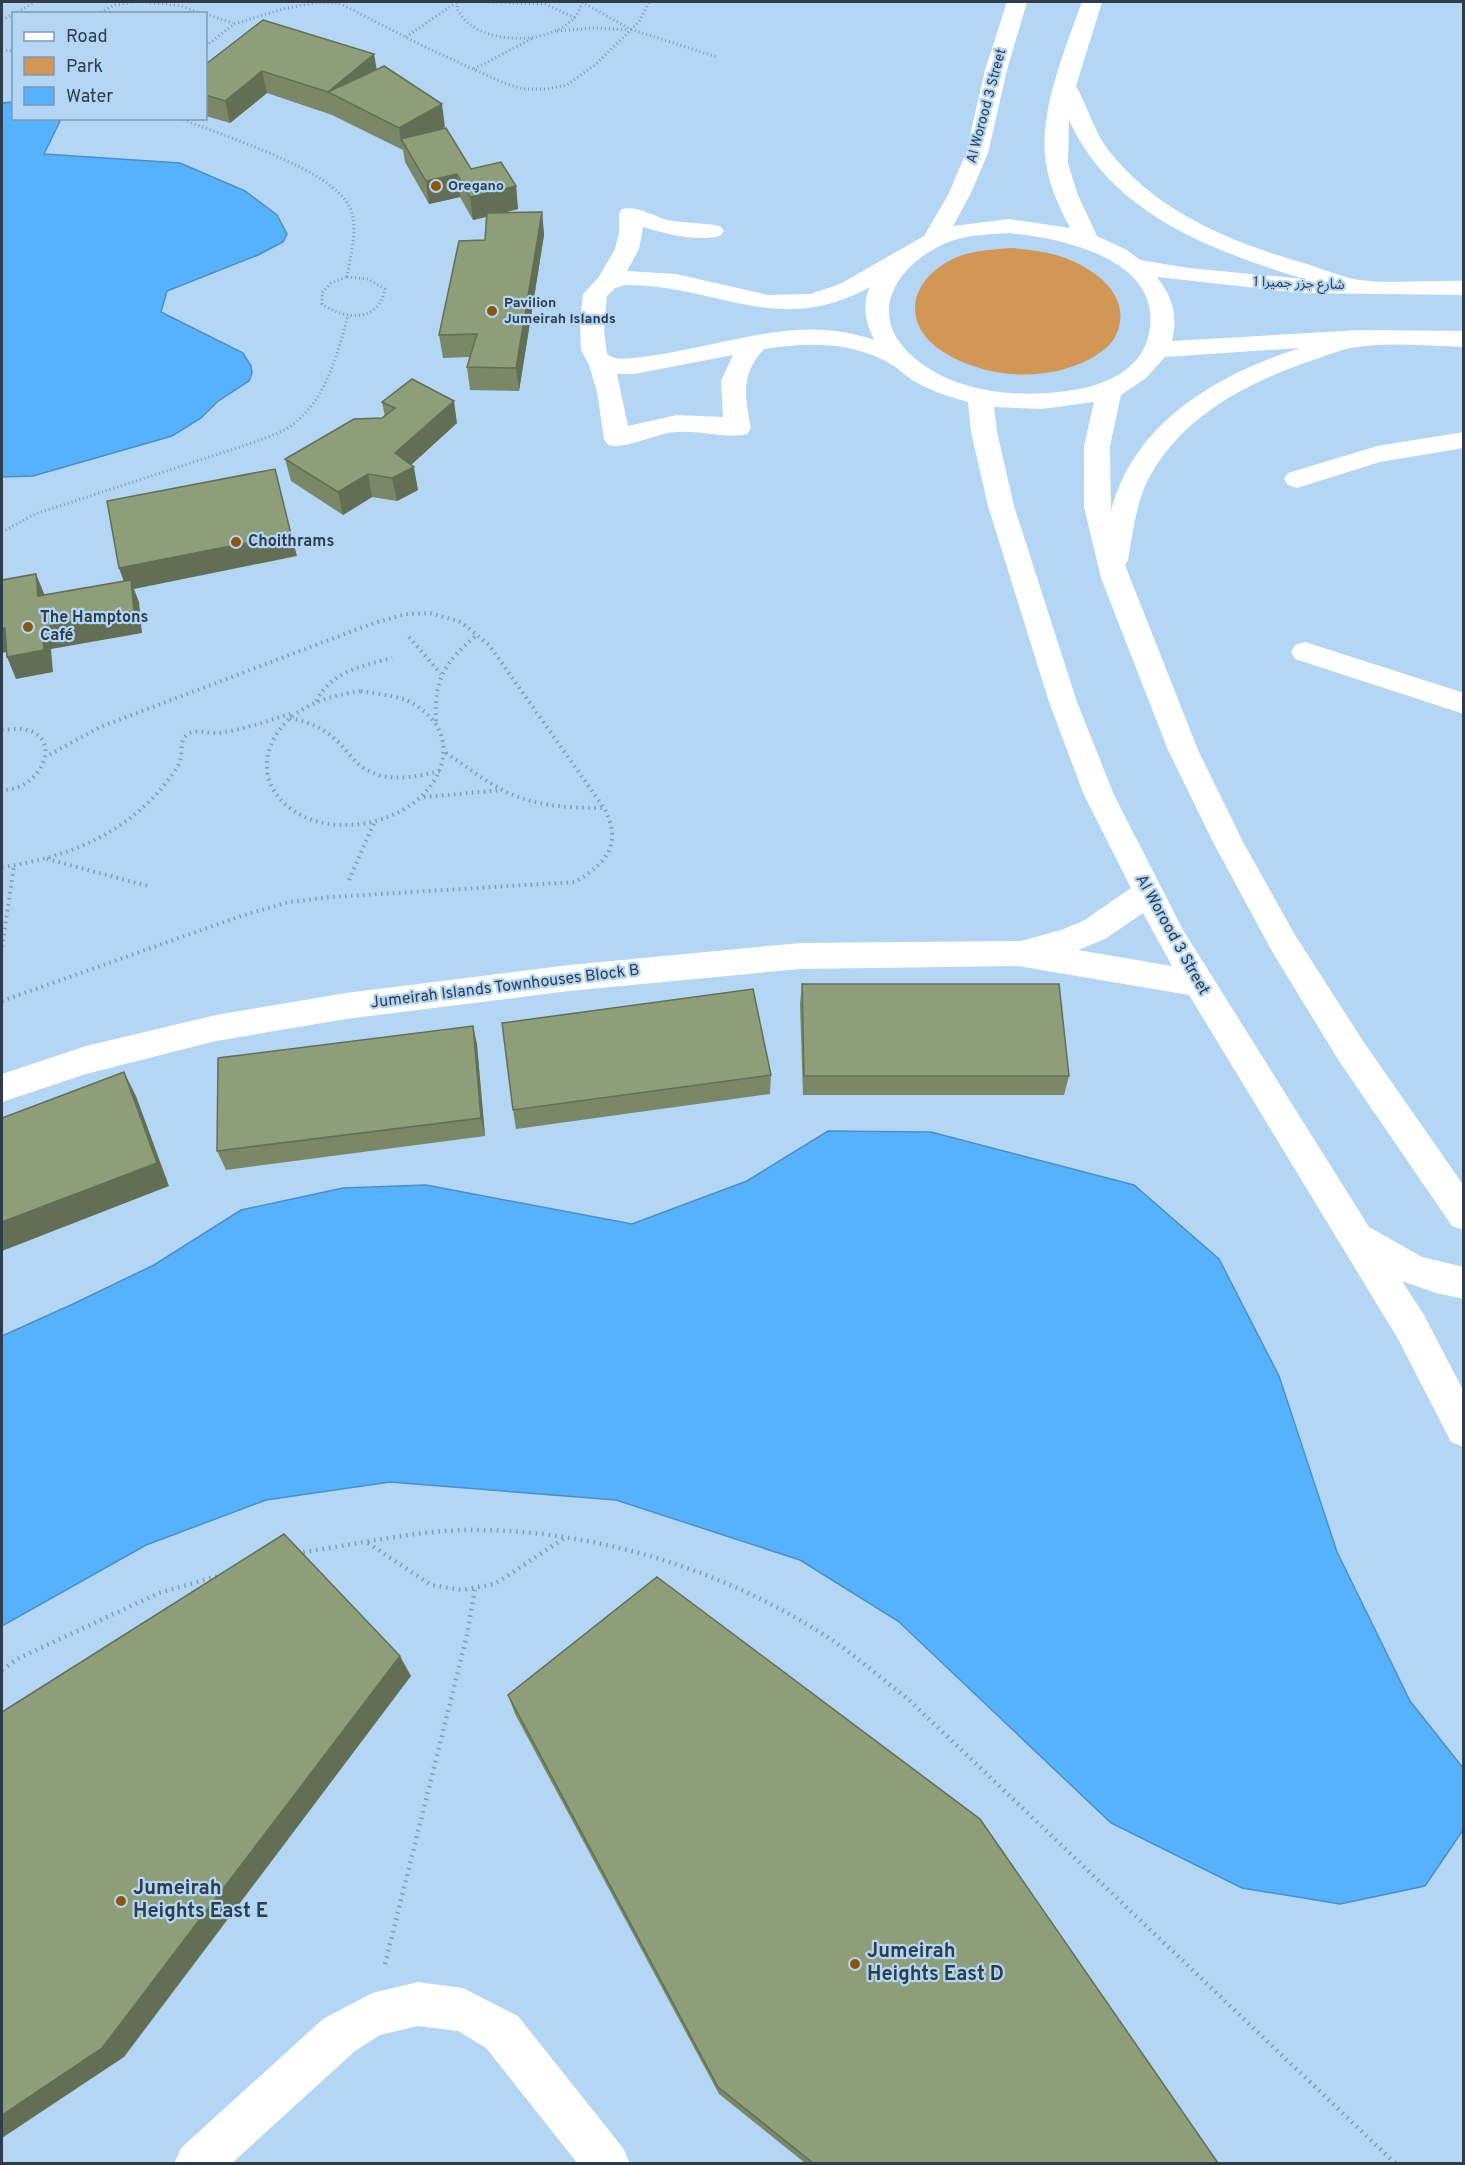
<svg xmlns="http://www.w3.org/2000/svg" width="1465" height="2165" viewBox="0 0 1465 2165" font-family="Overpass,'Noto Sans Arabic',sans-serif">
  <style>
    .green { fill: #d29655 }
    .water { fill: #57b2fd; stroke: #4b8fc7; stroke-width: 1.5 }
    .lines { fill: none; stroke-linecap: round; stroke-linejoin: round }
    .path-far2 { stroke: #819cb4; stroke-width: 3; stroke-dasharray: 1 3; stroke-linecap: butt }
    .path-far1 { stroke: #819cb4; stroke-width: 4; stroke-dasharray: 1.5 4.5; stroke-linecap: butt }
    .path { stroke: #819cb4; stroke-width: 4.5; stroke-dasharray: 1.5 5; stroke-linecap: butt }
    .minor { fill: #fff; fill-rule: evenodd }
    .wall { fill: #7a8867 }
    .shaded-wall { fill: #636f54 }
    .building { fill: #8e9e78; stroke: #636f54; stroke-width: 1.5 }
    .poi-dot { fill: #8c5508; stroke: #b3d6f5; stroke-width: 2 }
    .labels { text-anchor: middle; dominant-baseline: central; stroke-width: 4.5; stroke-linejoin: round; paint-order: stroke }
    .far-street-label { font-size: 14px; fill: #2f3d4a; stroke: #b3d6f5 }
    .far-poi-label { font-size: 14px; font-weight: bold; fill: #2f3d4a; stroke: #b3d6f5; text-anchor: start }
    .poi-label { font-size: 16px; font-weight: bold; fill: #2f3d4a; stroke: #b3d6f5; text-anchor: start }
    .street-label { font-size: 16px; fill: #2f3d4a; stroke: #b3d6f5 }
    .near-poi-label { font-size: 20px; font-weight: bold; fill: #2f3d4a; stroke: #b3d6f5; text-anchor: start }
  </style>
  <rect width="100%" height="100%" fill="#b3d6f5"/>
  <path class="green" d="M1011 248C1022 249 1033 250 1043 252 1080 258 1137 290 1116 335 1112 345 1099 354 1090 359 1046 382 988 379 945 353 902 327 907 284 949 261 968 250 991 250 1011 248Z"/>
  <g class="water">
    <polygon points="13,102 14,118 61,119 44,154 180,163 245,191 277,215 287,234 283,242 258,255 167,291 161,312 243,353 251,366 252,373 249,381 218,401 201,418 172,436 33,476 2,477 2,103"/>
    <polygon points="828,1131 931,1132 1134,1185 1219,1259 1279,1376 1337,1552 1410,1701 1463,1768 1463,1830 1425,1886 1340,1904 1242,1888 1111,1823 898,1621 800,1560 616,1500 390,1482 266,1500 146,1545 2,1626 2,1336 73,1304 154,1265 241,1210 343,1188 426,1185 632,1224 747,1181"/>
  </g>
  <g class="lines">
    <g class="path-far2">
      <polyline points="146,2 181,6 203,14"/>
      <path d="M458 2 457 9C460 14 464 20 469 24 496 44 549 44 574 18 578 14 580 8 582 2"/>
      <polyline points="489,2 545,4 575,18"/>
      <polyline points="582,2 630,29 717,57"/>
      <polyline points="14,14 35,2"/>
      <polyline points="97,14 115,5 134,2"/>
      <polyline points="206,14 233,23"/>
      <polyline points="2,20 14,14"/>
      <polyline points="557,31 592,28 627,30"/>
      <polyline points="406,37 457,2"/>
      <polyline points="206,46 234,24 283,9 318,2 339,3 427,48 504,83 523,89 546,89 567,85 595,65 639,22 649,2"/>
      <polyline points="2,50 14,51"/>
      <polyline points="474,69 533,38"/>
      <path d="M180 118C221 136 332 168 350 208 359 228 350 257 347 277"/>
      <path d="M347 277 368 279 385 289C379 323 345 320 322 304V293L331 283Z"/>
      <path d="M2 532 35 514 258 441C269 436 282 433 292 425 326 400 337 355 348 316"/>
    </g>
    <g class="path-far1">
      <polyline points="409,637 441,674"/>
      <path d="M361 691C375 694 392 695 406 700 419 706 433 717 439 730 447 748 444 764 434 781 406 826 327 841 286 805 251 774 268 728 305 708 322 698 342 694 361 691Z"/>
      <path d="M316 701C332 671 362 666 392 658"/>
      <path d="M290 718C310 722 328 730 342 746 350 755 358 766 369 771 391 783 418 776 441 771"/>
      <path d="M436 721C434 678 445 662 477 635"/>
      <path d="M2 730C13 729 25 727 35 733 58 748 39 778 21 786 15 789 8 789 2 791"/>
      <path d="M446 753C463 764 479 777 497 787 529 806 567 808 603 808"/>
      <polyline points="424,797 502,790"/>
      <polyline points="47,859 148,886"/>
      <path d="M2 867C68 858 131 832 171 776 175 771 178 766 180 761 183 752 179 741 187 735 196 728 208 734 218 733 244 730 269 720 294 713"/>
      <polyline points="349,880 374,823"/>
      <polyline points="2,947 14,866"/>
      <path d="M2 1001 241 916 289 902 331 897 575 882C607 863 623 844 604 808L489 645 461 622 430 613 406 614 371 624 100 727 47 756"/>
    </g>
    <g class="path">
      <polyline points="368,1543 431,1585 462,1590 495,1584 566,1537"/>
      <path d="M297 1553C354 1545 416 1530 473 1530 596 1530 725 1570 829 1638 856 1656 882 1679 908 1699L1396 2164"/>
      <polyline points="2,1670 17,1659 159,1593 218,1576"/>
      <polyline points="385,1964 467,1635 475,1589"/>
    </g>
    <g class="minor">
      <path d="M1007 2H1027L1007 70 988 153 970 195 953 226 1009 219 1070 228C1060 208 1049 186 1046 163 1038 113 1065 49 1082 2H1102L1076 86C1088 107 1094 132 1109 151 1158 213 1233 243 1307 264 1323 269 1342 277 1359 280 1392 284 1430 280 1464 281V295L1300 293 1157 277C1173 298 1178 315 1172 341L1360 330 1464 331V347C1429 346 1392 342 1358 347 1345 348 1331 354 1319 358 1253 380 1185 413 1150 476 1136 501 1133 532 1128 560L1125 565 1198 750 1243 842 1295 935 1363 1041 1464 1186V1230L1452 1226 1339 1061 1273 953 1214 844 1168 750 1101 578 1084 507V446L1094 402 1042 409 994 407 997 432 1014 506 1077 702 1114 795 1183 930 1369 1227 1422 1257 1464 1267V1299L1436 1293 1402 1281 1424 1315 1464 1392V1447L1451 1442 1398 1339 1189 995 1018 966 800 969 569 991 346 1019 216 1041 86 1074 2 1102V1074L86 1046 216 1015 346 993 569 965 800 943 1021 941 1061 930 1083 921 1131 888 1084 795 1049 702 988 506 971 432 968 402C949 397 929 390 912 380 906 376 900 370 894 366 855 341 807 342 764 349 740 375 745 396 751 428L747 434C727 439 699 430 677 432 655 433 627 450 608 445L604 439 597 392 589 365 581 350 580 320 583 294 598 278 615 249 619 233V214L622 209C638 205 652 216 668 220 685 224 703 222 720 226L724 231 720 236C695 242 667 234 643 227L639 249 627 271 676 274 768 295 810 294 840 284 924 236 948 195 966 153 985 70ZM1069 120C1111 214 1213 251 1304 279L1189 268 1140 260 1127 250 1097 236 1077 193 1068 163ZM1009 233C1062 238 1164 259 1149 333 1143 367 1110 383 1079 389 1024 399 955 395 911 355 863 311 901 260 951 241 969 235 990 234 1009 233ZM625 285C720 285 777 338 870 287 861 305 866 323 874 340 849 331 823 328 796 330 741 334 688 353 633 358 624 359 614 360 607 354L604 331 607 296 615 288ZM1300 348C1218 374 1134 422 1111 511L1110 446 1121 395 1146 378 1165 357ZM733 355 721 381 723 417 677 415 628 426 617 374H634ZM1143 913 1172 966 1078 950 1105 939Z"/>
      <polygon points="1464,432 1464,448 1380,462 1297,488 1288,485 1284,479 1288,473 1377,446"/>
      <polygon points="1305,642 1464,693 1464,714 1295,659 1291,652 1295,645"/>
      <polygon points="418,1982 463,1988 518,2016 623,2148 630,2164 578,2164 486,2048 458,2031 418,2026 380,2035 355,2051 231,2164 174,2164 181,2148 323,2019 372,1993"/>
    </g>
  </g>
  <g class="wall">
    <polygon points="206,64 377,70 445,127 441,129 471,169 516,186 518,209 502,213 542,212 544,235 519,391 470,390 467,367 470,357 443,358 439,335 485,240 486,217 473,220 460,197 429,204 405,162 403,150 332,115 267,93 230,123 206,116"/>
    <polygon points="382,402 457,423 411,465 418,490 397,501 372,497 343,515 291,481 285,459 382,418 385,417"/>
    <polygon points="802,984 1069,1076 1064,1095 803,1095 800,1004"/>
    <polygon points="473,1026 477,1045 485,1136 226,1170 217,1151"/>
    <polygon points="771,1075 770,1094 516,1129 513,1110"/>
    <polygon points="508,1695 1218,2163 805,2163 719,2094 515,1714"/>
  </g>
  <g class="shaded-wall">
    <polygon points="374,54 378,76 328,92"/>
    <polygon points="262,71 267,93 230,123 225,101"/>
    <polygon points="442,104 445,127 407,148 401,139 402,151 399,128"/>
    <polygon points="457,174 460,197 429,204 426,181"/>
    <polygon points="516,186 518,209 473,220 470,197"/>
    <polygon points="542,212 544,235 519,391 516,368"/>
    <polygon points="454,401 457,423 401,474 414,467 418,490 397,501 392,478 395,453"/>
    <polygon points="368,474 372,497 343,515 338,492"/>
    <polygon points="291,534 297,556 134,589 139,602 142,633 51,649 53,672 16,679 7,657 42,627 127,590 119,568"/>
    <polygon points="36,574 45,596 38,596"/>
    <polygon points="5,628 15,650 2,653 2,629"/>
    <polygon points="473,1026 477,1045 485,1136 481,1118"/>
    <polygon points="124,1072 136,1096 169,1186 2,1251 2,1222"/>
    <polygon points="400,1656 411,1676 124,2057 2,2138 2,2115"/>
  </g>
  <g class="building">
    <polygon points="263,20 374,54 328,92 262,71 225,101 206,95 206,64"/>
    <polygon points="384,66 442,104 399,128 328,92"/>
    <polygon points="446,128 471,169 501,162 516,186 470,197 457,174 426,181 401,139"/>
    <polygon points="542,212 516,368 467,367 477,334 439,335 459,241 485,240 487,213"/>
    <polygon points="412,379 454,401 395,453 414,467 392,478 368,474 338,492 285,459 354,419 382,418 395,408 382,402"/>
    <polygon points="275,469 291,534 119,568 107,501"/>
    <polygon points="36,574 38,596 131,580 134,611 42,627 44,650 7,657 5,628 2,629 2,580"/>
    <polygon points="802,984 1059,984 1069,1076 804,1076"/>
    <polygon points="753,989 771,1075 513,1110 502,1023"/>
    <polygon points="473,1026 481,1118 217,1151 218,1058"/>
    <polygon points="124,1072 157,1163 2,1222 2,1118"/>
    <polygon points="284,1534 400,1656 102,2048 2,2115 2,1712"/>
    <polygon points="657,1577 980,1819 1218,2163 813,2163 718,2087 508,1695"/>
  </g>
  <g class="poi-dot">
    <circle cx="436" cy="186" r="6"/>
    <circle cx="492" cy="311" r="6"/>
    <circle cx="236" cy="542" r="6"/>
    <circle cx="28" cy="627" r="6"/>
    <circle cx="121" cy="1901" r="6"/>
    <circle cx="855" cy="1964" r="6"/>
  </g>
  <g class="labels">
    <g class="far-street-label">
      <text transform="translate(987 106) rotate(-75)">Al Worood 3 Street</text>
      <text transform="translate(1299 284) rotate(2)">شارع جزر جميرا 1</text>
    </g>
    <g class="far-poi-label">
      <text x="448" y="186">Oregano</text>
      <text x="504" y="303">Pavilion<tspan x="504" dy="16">Jumeirah Islands</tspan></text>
    </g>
    <g class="poi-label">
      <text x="248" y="542">Choithrams</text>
      <text x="40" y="618">The Hamptons<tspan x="40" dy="18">Café</tspan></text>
    </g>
    <g class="street-label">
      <text transform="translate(1172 935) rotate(61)">Al Worood 3 Street</text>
      <text transform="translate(505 987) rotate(-7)">Jumeirah Islands Townhouses Block B</text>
    </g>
    <g class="near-poi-label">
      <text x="133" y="1889">Jumeirah<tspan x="133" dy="23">Heights East E</tspan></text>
      <text x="867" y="1952">Jumeirah<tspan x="867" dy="23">Heights East D</tspan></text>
    </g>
  </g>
  <rect width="1465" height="2165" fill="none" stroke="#2f3d4a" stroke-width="6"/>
  <rect x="12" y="12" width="195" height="108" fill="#b3d6f5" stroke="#7e99b1" stroke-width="1.5"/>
  <rect x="24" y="32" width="30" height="9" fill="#ffffff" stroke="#7e99b1" stroke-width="1.5"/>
  <text x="66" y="42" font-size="18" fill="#2f3d4a">Road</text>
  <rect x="24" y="57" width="30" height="18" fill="#d29655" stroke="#7e99b1" stroke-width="1.5"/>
  <text x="66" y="72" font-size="18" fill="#2f3d4a">Park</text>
  <rect x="24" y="87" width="30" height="18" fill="#57b2fd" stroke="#7e99b1" stroke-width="1.5"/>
  <text x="66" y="102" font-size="18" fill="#2f3d4a">Water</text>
</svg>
